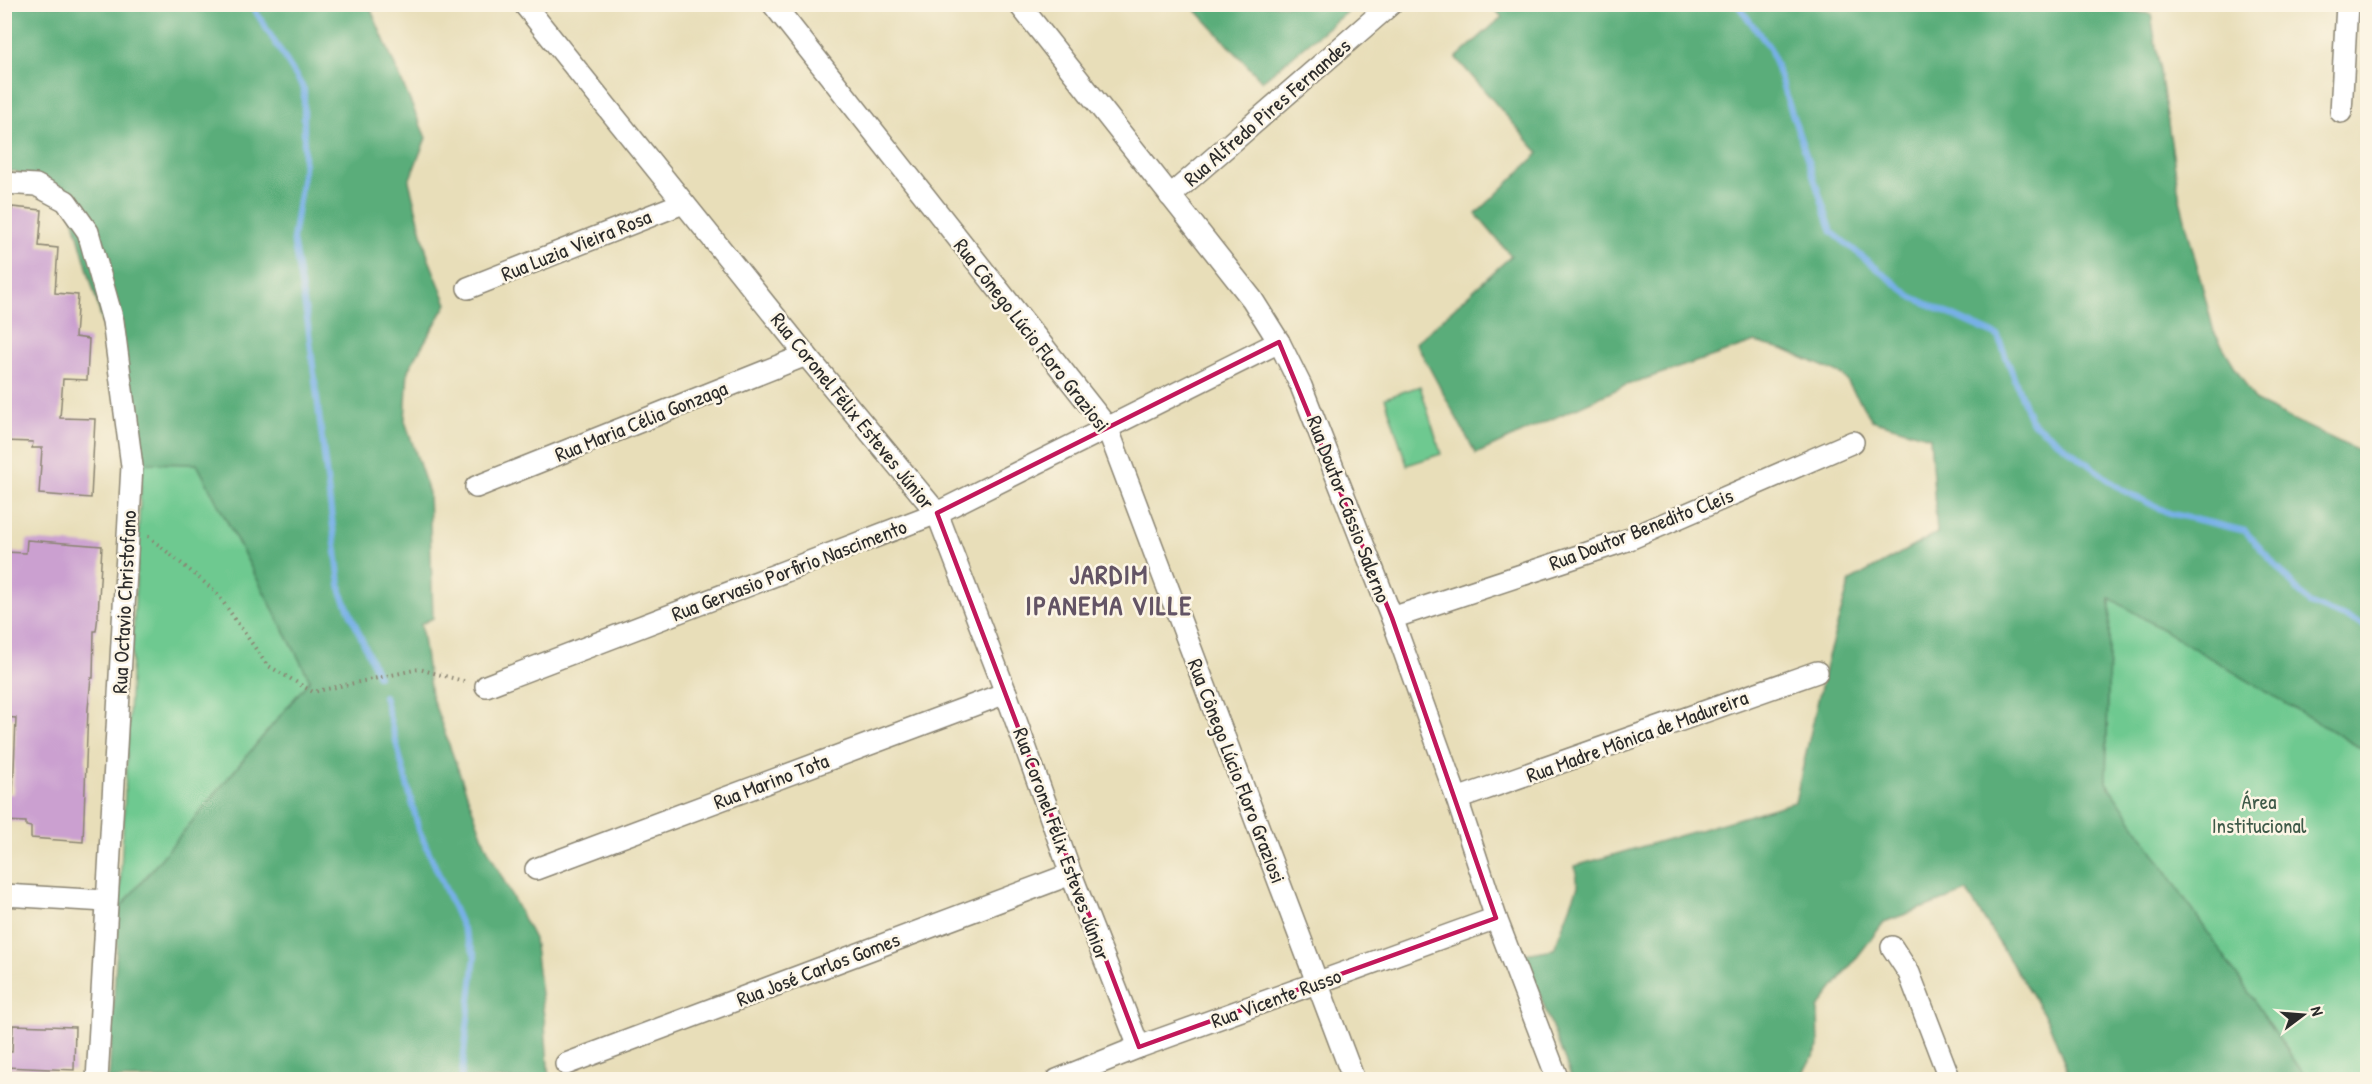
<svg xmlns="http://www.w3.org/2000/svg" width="2372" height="1084" viewBox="0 0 2372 1084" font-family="'Patrick Hand',sans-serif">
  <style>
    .green { fill: #6ec990; stroke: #4c7a5e; stroke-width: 1.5 }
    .forest { fill: #5aad7a; stroke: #426c52; stroke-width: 1.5 }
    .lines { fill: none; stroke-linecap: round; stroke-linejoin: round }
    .stream { stroke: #77b0e7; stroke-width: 6 }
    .building { fill: #cba0d0 }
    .minor-casing { stroke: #8a8472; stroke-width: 24 }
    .path { stroke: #8a8472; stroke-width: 4; stroke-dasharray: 1.5 4.5; stroke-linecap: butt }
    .minor { stroke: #fff; stroke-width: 21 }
    .marked { fill: none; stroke: #c2185b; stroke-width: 4.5; stroke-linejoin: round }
    .labels { text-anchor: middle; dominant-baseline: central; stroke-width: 5; stroke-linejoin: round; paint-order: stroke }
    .street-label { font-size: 21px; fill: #2b2b2b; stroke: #fcf5e5 }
    .park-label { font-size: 21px; fill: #3f5a49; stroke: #fcf5e5 }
    .district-label { font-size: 27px; font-weight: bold; letter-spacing: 1.5px; fill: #635465; stroke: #fcf5e5 }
  </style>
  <rect width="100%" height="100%" fill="#fcf5e5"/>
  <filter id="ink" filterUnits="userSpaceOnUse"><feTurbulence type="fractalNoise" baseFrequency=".0167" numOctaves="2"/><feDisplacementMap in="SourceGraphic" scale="12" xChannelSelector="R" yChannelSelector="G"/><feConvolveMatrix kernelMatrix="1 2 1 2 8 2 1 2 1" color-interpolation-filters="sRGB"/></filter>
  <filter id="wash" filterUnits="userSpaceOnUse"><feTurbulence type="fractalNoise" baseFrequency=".008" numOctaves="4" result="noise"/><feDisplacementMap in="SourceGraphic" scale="24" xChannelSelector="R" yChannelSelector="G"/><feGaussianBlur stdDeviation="1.35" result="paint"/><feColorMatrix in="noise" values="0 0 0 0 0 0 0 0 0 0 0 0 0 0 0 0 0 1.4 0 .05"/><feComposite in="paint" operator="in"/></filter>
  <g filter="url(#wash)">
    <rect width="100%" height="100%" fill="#e8deb9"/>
    <g class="green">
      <polygon points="1420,386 1441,454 1407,465 1385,398"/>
      <polygon points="142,463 197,464 310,680 119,909"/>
      <polygon points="2110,597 2367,752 2367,1079 2307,1079 2106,783"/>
    </g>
    <g class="forest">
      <polygon points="2083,4 2151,14 2180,200 2214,332 2256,402 2367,455 2367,752 2110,598 2106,782 2307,1079 2071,1079 2048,1021 1967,892 1884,922 1818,1008 1819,1047 1799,1079 1572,1079 1524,954 1554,949 1578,886 1575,866 1795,802 1827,660 1850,581 1937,533 1930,437 1872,420 1843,375 1785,350 1755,342 1624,386 1476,454 1416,343 1511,256 1476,214 1539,153 1456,58 1502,17 1491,5"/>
      <polygon points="5,5 369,5 426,138 409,181 428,257 447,304 408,370 405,421 429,493 433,618 421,624 431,695 486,846 534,939 545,1025 549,1079 109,1079 119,909 310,680 197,464 142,463 65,189 14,171 5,172"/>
      <polygon points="1191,5 1355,5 1262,81"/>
    </g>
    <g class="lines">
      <g class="stream">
        <polyline points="251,4 304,89 304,168 293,239 308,325 341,592 378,676"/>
        <polyline points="1737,4 1770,48 1832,232 1912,297 1998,336 2031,421 2122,490 2169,513 2245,531 2309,603 2362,624 2368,630"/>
        <polyline points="384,696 419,830 475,956 461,1080"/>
      </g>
    </g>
    <g id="blocks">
      <g class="building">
        <polygon points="12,207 42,210 39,246 58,248 55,293 78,295 75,337 89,339 87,380 63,379 60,418 95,419 91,498 39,494 42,448 32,448 33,442 4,441 4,209 12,210"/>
        <polygon points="27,540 102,546 98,616 96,631 94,631 93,678 91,678 88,709 83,842 31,838 31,827 26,826 26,822 4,821 4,793 13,794 16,718 4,717 4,552 26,553"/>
        <polygon points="13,1025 75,1027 74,1070 4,1067 4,1052 12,1052"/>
      </g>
    </g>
  </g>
  <g filter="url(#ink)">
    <use href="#blocks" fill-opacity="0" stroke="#8a8472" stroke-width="1.5"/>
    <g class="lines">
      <defs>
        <g id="minor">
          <polyline points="524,4 806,355 937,513 1006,693 1071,874 1139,1047"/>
          <polyline points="773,4 1107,427 1354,1080"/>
          <polyline points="1019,4 1252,299 1279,342 1301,386 1392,618 1457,799 1496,918 1558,1080"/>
          <polyline points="2341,112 2347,4"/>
          <polyline points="4,183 36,185 66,201 88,232 113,321 132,466 97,1080"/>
          <polyline points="1170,196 1391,4"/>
          <polyline points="468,288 683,203"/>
          <polyline points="476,487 806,355"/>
          <polyline points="1392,618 1627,540 1853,442"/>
          <polyline points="486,686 937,513 1279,342"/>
          <polyline points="1457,799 1817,672"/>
          <polyline points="536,869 1006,693"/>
          <polyline points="4,895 106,901"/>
          <polyline points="1892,947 1909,973 1950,1080"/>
          <polyline points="566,1064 1071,874"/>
          <polyline points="1057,1080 1139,1047 1496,918"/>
        </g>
      </defs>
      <use href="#minor" class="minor-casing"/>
      <polyline class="path" points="148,536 216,592 267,665 313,692 419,669 467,682"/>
      <use href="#minor" class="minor"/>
    </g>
  </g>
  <path class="marked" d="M1279 342 1392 618 1496 918 1139 1047 937 513Z"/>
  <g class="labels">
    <g class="street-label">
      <text transform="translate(1267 112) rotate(-41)">Rua Alfredo Pires Fernandes</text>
      <text transform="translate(576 245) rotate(-22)">Rua Luzia Vieira Rosa</text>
      <text transform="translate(1032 335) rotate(52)">Rua Cônego Lúcio Floro Graziosi</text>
      <text transform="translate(853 411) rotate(51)">Rua Coronel Félix Esteves Júnior</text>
      <text transform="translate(641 421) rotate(-22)">Rua Maria Célia Gonzaga</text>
      <text transform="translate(1349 509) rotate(69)">Rua Doutor Cássio Salerno</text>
      <text transform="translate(1641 529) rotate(-21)">Rua Doutor Benedito Cleis</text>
      <text transform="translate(789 570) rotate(-21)">Rua Gervasio Porfirio Nascimento</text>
      <text transform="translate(124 602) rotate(-87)">Rua Octavio Christofano</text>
      <text transform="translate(1637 736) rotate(-20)">Rua Madre Mônica de Madureira</text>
      <text transform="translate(1237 771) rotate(69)">Rua Cônego Lúcio Floro Graziosi</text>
      <text transform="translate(771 781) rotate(-21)">Rua Marino Tota</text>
      <text transform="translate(1062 844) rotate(70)">Rua Coronel Félix Esteves Júnior</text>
      <text transform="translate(818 969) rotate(-21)">Rua José Carlos Gomes</text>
      <text transform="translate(1276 998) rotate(-20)">Rua Vicente Russo</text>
    </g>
    <g class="park-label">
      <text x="2259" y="801">Área<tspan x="2259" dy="24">Institucional</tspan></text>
    </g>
    <g class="district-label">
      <text x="1109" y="574">JARDIM<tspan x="1109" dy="31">IPANEMA VILLE</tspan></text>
    </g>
  </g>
  <rect width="2372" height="1084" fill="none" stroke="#fcf5e5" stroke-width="24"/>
  <g transform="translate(2303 1015) rotate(74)" stroke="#fcf5e5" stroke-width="4.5" paint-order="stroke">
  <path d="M0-4.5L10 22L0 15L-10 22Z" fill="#2b2b2b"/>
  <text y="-9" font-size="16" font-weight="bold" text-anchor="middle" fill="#2b2b2b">N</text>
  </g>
</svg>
